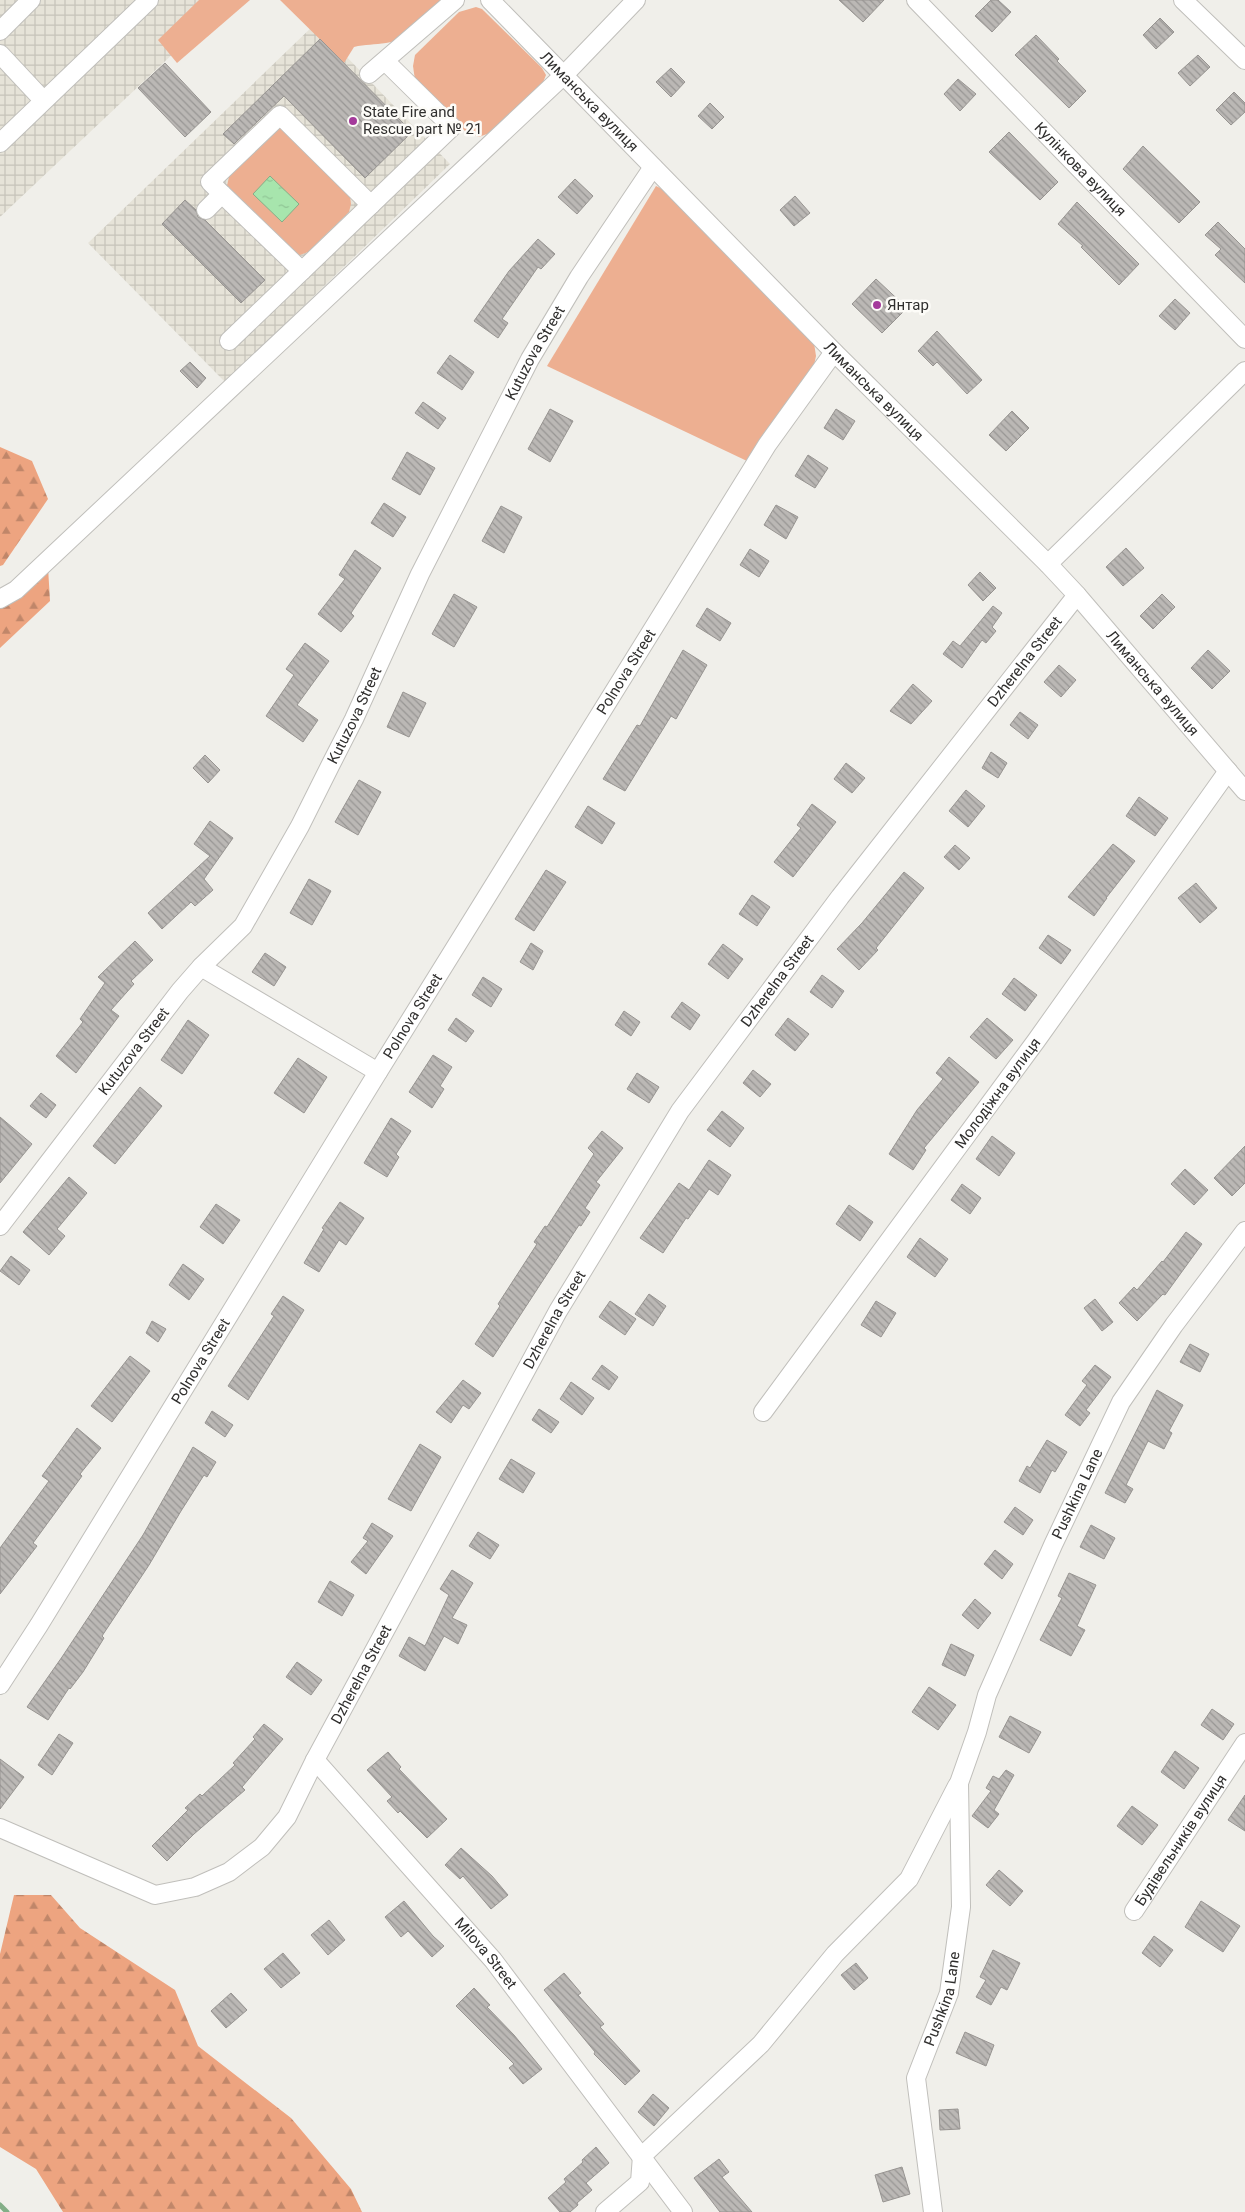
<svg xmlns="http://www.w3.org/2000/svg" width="1245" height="2212" viewBox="0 0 1245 2212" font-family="Roboto,sans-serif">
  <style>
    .industrial { fill: url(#industrial-grid) }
    .grass { fill: #edaf91 }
    .forest { fill: url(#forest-firs) }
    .water { fill: url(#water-ripples); stroke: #83ae87 }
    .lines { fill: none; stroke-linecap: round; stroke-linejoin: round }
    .stream { stroke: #83ae87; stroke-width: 5 }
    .building { fill: url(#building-back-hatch); stroke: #979491 }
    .minor-casing { stroke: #c0bfbb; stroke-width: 20 }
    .minor { stroke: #fff; stroke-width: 18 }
    .poi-dot { fill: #a43a9b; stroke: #fdfcf8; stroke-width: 2 }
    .labels { text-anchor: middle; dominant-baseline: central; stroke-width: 5; stroke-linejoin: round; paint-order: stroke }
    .street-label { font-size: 15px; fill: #302f2e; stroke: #fdfcf8 }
    .poi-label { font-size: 15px; fill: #302f2e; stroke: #fdfcf8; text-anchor: start }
  </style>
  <defs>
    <pattern id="industrial-grid" width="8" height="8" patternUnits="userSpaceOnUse" patternTransform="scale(1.25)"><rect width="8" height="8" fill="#e6e3d8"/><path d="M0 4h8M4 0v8" fill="none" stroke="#c6c3ba"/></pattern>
    <pattern id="forest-firs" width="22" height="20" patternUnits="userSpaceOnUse" patternTransform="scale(1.25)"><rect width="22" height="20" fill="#eda480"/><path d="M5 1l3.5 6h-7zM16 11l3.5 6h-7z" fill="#c08669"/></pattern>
    <pattern id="water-ripples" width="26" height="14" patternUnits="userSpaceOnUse" patternTransform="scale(1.25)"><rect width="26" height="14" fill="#a7e5ad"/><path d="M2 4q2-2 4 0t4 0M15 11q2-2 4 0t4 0" fill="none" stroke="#90c595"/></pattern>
    <pattern id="building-back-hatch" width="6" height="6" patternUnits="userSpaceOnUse" patternTransform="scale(1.25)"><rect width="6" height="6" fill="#bbb8b5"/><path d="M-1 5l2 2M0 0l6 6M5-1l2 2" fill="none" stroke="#989694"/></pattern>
  </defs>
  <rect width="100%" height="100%" fill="#f0efea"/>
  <g class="industrial">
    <polygon points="0,0 230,0 0,217"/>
    <polygon points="315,24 450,164 225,382 88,243"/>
  </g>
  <g class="grass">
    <polygon points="199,0 250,0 177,63 158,40"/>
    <path d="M280 0H441C428 17 408 41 386 43 375 45 365 44 354 47L344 63Z"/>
    <polygon points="476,7 482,9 542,68 546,75 542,85 492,132 479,137 465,131 415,80 413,66 415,55 459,12"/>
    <polygon points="280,128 286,131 350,196 351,204 349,212 308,252 300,255 291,254 232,193 227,186 230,172 273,130"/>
    <polygon points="656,186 668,192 814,343 816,356 813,370 747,461 547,366"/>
  </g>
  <g class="forest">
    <polygon points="0,447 32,461 48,499 3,565 0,566"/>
    <polygon points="48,567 50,601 0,648 0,601"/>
    <polygon points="14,1895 51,1895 80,1928 175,1990 198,2046 291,2118 351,2189 362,2212 63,2212 36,2169 0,2147 0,1954"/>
  </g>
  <polygon class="water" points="270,176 299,204 282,222 253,194"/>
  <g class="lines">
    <polyline class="stream" points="0,2205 7,2212"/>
  </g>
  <g class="building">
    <polygon points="839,0 884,0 863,22"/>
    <polygon points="991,0 998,0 1011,12 992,32 975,16"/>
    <polygon points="1160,18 1174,32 1156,49 1143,35"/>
    <polygon points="1036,35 1059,59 1057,61 1086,91 1069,108 1015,55"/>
    <polygon points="320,39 412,132 365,178 284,96 234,144 223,134"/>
    <polygon points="1198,55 1210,67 1190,86 1178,73"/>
    <polygon points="165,63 211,112 185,137 138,88"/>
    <polygon points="671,68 685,82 671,97 656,82"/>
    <polygon points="958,79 976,94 960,111 944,94"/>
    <polygon points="1234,92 1245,103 1245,112 1231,125 1216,110"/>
    <polygon points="710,103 724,117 712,129 698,116"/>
    <polygon points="1009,132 1058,182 1040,200 989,152"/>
    <polygon points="1143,146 1200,202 1179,223 1123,169"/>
    <polygon points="575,179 593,196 577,214 558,197"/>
    <polygon points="795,196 810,213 794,226 780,210"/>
    <polygon points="185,200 196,210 198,217 205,220 265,280 241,303 162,224"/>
    <polygon points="1077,202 1139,264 1119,285 1081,247 1083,246 1058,224"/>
    <polygon points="1218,222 1245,249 1245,283 1215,255 1221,249 1205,235"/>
    <polygon points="538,239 555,254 541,269 538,267 502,319 508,323 498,338 474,321 509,271"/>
    <polygon points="876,279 907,308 882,333 852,304"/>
    <polygon points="1175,299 1190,313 1175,330 1159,316"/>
    <polygon points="937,331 982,380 967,394 937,362 933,366 918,351"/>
    <polygon points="450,355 474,372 462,390 437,373"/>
    <polygon points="190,362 206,378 197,388 180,371"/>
    <polygon points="423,402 446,418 438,429 415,413"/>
    <polygon points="550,409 573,421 550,462 528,449"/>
    <polygon points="836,409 855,421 843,440 824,428"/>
    <polygon points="1012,411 1029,428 1006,451 989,435"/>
    <polygon points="407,452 435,468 420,495 392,479"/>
    <polygon points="808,455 828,468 815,488 795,476"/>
    <polygon points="384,503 406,517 393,537 371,523"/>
    <polygon points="776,505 798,517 786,539 764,525"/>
    <polygon points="501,506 522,517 504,553 482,541"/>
    <polygon points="1126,548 1144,568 1123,586 1106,567"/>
    <polygon points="750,549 769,561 759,577 740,565"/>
    <polygon points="355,550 381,568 351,613 354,616 341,632 318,614 345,579 339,575"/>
    <polygon points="980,572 996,588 983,601 968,585"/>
    <polygon points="454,594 477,607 454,647 432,634"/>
    <polygon points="1162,594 1175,607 1153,629 1140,616"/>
    <polygon points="993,606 1002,613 992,627 996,631 986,643 982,640 962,668 943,654 953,641 960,646"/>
    <polygon points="707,608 731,623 720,641 696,626"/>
    <polygon points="305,643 329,661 297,705 318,720 303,742 266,716 294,675 286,669"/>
    <polygon points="683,650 707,665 676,719 671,716 625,791 603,779 637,725 640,726"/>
    <polygon points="1208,650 1230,671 1212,689 1191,668"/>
    <polygon points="1059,665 1076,680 1061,697 1044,682"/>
    <polygon points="913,684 932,701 911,724 890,711"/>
    <polygon points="403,692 426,703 409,737 387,727"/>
    <polygon points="1020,712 1038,725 1028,739 1010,725"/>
    <polygon points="991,752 1007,763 998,778 982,768"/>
    <polygon points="205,755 220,770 208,783 193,768"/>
    <polygon points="846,763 865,778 852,793 834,779"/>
    <polygon points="359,780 381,792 358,835 335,822"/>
    <polygon points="966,790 985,806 968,827 949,811"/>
    <polygon points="1139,797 1168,818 1155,836 1126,816"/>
    <polygon points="812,804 836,822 793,877 774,862 801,828 797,825"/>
    <polygon points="588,806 615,823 602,844 575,827"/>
    <polygon points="210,821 233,838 204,879 213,890 195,906 191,902 162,929 148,913 210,856 194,844"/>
    <polygon points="1113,844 1135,861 1106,898 1107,898 1094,916 1068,897"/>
    <polygon points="955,845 970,858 959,870 944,857"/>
    <polygon points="546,870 566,882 534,931 515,919"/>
    <polygon points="904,872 924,888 876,948 878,950 859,970 837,949 862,923"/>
    <polygon points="309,879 331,891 312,925 290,913"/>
    <polygon points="1196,883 1217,908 1200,923 1178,898"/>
    <polygon points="752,895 770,907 757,926 739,914"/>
    <polygon points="1048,935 1071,950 1061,964 1039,948"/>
    <polygon points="135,941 153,960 131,981 134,984 111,1010 119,1016 76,1073 56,1056 83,1022 80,1019 105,983 98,977"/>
    <polygon points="531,943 543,951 533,970 520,962"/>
    <polygon points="723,944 743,959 728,979 708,964"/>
    <polygon points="265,953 286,967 274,986 252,972"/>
    <polygon points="822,975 844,991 832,1008 810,992"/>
    <polygon points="483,977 502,989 491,1007 472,995"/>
    <polygon points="1014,978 1037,995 1025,1011 1002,994"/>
    <polygon points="682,1002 700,1015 690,1030 671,1017"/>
    <polygon points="624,1011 640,1022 631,1036 615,1025"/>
    <polygon points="456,1018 474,1031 466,1042 448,1030"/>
    <polygon points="788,1018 809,1034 795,1051 775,1035"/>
    <polygon points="987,1018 1013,1040 996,1059 970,1037"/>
    <polygon points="188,1020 209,1035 182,1074 161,1060"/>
    <polygon points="433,1055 452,1067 440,1086 444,1089 432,1108 409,1092"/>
    <polygon points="949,1057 979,1082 924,1148 926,1150 913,1170 889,1154 917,1110 943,1079 936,1073"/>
    <polygon points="298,1058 327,1077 304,1113 274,1093"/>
    <polygon points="753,1070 771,1084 760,1097 743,1083"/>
    <polygon points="637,1073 659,1087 649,1103 627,1089"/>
    <polygon points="140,1087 162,1106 115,1164 93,1146"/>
    <polygon points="41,1093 56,1105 46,1118 30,1106"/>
    <polygon points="722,1111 744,1128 730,1147 707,1130"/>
    <polygon points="0,1117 32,1144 0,1183"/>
    <polygon points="391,1118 411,1131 396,1154 399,1157 387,1177 364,1163"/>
    <polygon points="602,1131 623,1148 596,1182 600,1185 585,1208 590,1212 581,1226 579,1225 493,1357 475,1344 500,1306 498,1304 537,1244 534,1242 545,1226 547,1227 594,1154 588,1148"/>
    <polygon points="992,1136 1015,1153 999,1176 976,1159"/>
    <polygon points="1245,1146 1245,1183 1232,1196 1214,1178"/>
    <polygon points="709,1160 731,1175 718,1195 709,1189 688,1219 686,1218 663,1253 640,1238 679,1183 689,1190"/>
    <polygon points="1185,1169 1208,1190 1194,1205 1171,1184"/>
    <polygon points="69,1177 87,1193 57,1229 65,1236 49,1255 23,1232"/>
    <polygon points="962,1184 981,1198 970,1214 951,1200"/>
    <polygon points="340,1202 364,1218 346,1245 339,1240 319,1272 304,1263 324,1229 322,1228"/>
    <polygon points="216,1204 240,1220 223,1244 200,1227"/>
    <polygon points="849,1205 873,1222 860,1241 836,1224"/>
    <polygon points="1186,1232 1202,1244 1165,1295 1163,1294 1137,1321 1119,1303 1134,1287 1137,1290 1162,1261 1163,1262"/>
    <polygon points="920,1238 948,1259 935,1277 907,1257"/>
    <polygon points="11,1256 30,1270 19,1285 0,1271"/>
    <polygon points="183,1264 204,1279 189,1300 169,1285"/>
    <polygon points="649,1294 666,1306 653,1326 635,1314"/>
    <polygon points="283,1296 304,1310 248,1400 228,1386 274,1316 271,1314"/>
    <polygon points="1095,1299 1113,1322 1102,1331 1084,1308"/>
    <polygon points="610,1301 636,1319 625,1335 599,1317"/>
    <polygon points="876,1301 896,1313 881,1337 861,1325"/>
    <polygon points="152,1321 166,1329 158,1342 146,1333"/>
    <polygon points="1190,1344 1209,1354 1200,1372 1180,1362"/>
    <polygon points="130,1356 150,1371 112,1422 91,1406"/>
    <polygon points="602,1365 618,1377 609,1390 592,1379"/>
    <polygon points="1095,1365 1111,1377 1086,1410 1090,1413 1080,1426 1065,1415 1087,1385 1082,1381"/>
    <polygon points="463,1380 481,1393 469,1409 463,1405 451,1423 436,1412"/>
    <polygon points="571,1382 594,1398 582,1415 560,1399"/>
    <polygon points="1157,1390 1183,1405 1169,1431 1172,1433 1164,1449 1148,1441 1126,1485 1133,1489 1125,1503 1105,1493"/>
    <polygon points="539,1409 559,1422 551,1433 532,1420"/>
    <polygon points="212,1411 233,1425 225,1437 205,1423"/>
    <polygon points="77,1428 101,1448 80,1474 82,1476 33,1543 37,1546 0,1594 0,1548 49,1481 42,1476"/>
    <polygon points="1047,1440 1067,1452 1055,1472 1052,1470 1040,1493 1019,1481 1027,1466 1030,1468"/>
    <polygon points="420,1444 441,1457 411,1511 388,1499"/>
    <polygon points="193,1447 216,1462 207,1477 204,1475 181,1511 149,1565 102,1636 104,1638 83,1672 70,1689 69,1688 48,1720 27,1707 62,1657 143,1535"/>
    <polygon points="511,1459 535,1473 523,1493 499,1479"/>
    <polygon points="1015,1507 1033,1520 1023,1535 1004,1522"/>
    <polygon points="372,1523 393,1536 366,1574 351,1562 368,1541 363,1538"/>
    <polygon points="1091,1525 1115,1538 1104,1559 1080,1547"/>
    <polygon points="478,1532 499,1545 490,1559 469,1546"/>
    <polygon points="995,1550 1013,1564 1002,1579 984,1564"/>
    <polygon points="452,1570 473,1583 452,1618 467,1625 458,1644 444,1636 425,1671 399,1656 409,1637 425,1646 449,1595 440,1589"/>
    <polygon points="1069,1573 1096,1585 1077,1626 1085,1630 1071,1656 1040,1640 1062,1598 1058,1596"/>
    <polygon points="330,1581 354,1595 342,1616 318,1602"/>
    <polygon points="975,1599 991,1613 978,1629 962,1615"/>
    <polygon points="951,1644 974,1655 965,1676 942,1665"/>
    <polygon points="297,1662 322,1680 311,1695 286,1677"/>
    <polygon points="929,1687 956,1705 938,1730 912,1712"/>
    <polygon points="1212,1709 1234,1724 1223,1740 1201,1725"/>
    <polygon points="1010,1716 1041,1732 1029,1753 999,1737"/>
    <polygon points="264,1724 283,1739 242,1787 245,1790 194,1834 167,1861 152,1846 188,1810 185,1808 200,1794 202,1796 235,1765 233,1763 255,1739 253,1737"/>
    <polygon points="59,1734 73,1743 52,1775 38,1765"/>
    <polygon points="1175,1751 1199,1768 1184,1789 1161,1772"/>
    <polygon points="388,1752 401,1767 399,1769 447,1819 427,1838 400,1811 398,1813 387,1801 392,1797 367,1770"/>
    <polygon points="0,1759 24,1777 0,1809"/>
    <polygon points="1006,1770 1014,1775 994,1810 999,1814 988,1828 972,1816 991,1791 986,1788 993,1776 999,1779"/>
    <polygon points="1245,1795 1245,1831 1228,1820"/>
    <polygon points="1132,1806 1158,1825 1142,1845 1117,1826"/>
    <polygon points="461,1848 492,1876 508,1895 491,1909 463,1876 460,1879 445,1865"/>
    <polygon points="999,1870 1023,1891 1010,1906 986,1885"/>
    <polygon points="404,1901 433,1936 444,1946 432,1957 408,1931 401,1937 385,1917"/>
    <polygon points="1201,1901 1240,1926 1223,1952 1185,1927"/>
    <polygon points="329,1920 345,1940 328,1955 311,1935"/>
    <polygon points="1154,1936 1173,1950 1160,1967 1142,1953"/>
    <polygon points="993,1950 1020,1963 1007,1990 1001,1987 991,2005 976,1997 986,1980 980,1977"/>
    <polygon points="283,1953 300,1973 281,1988 264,1969"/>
    <polygon points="856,1963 868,1978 854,1990 841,1975"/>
    <polygon points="564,1973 581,1993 578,1995 604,2024 600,2027 640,2071 625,2085 594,2054 595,2052 544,1990"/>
    <polygon points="474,1988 490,2005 487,2007 514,2035 542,2069 523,2084 509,2068 514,2064 456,2006"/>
    <polygon points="231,1993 247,2010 226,2028 211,2011"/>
    <polygon points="965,2032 994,2045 986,2066 956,2053"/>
    <polygon points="653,2094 669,2108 654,2126 638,2112"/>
    <polygon points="958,2109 960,2129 940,2130 939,2110"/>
    <polygon points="596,2147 609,2163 586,2183 592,2190 577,2203 578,2205 570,2212 560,2212 548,2198 566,2182 564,2179 583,2162 582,2160"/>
    <polygon points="719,2159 729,2172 722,2177 752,2212 720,2212 694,2178"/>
    <polygon points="902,2167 910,2194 883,2202 875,2175"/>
  </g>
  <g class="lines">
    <defs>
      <g id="minor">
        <path id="s1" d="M490 0 834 352 1048 564 1077 595 1245 791"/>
        <path id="s2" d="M916 0 1245 339"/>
        <polyline points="1183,0 1245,60"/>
        <polyline points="0,31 31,0"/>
        <polyline points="0,54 43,100"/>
        <polyline points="369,74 455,0"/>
        <polyline points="0,143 149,0"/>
        <polyline points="222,194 210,182 280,115 371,205"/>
        <polyline points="206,210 222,194 302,271"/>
        <polyline points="229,341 452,127 385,61"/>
        <polyline points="1048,564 1245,371"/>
        <polyline points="0,599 16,590 564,75 636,0"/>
        <polyline points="201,967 378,1072"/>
        <path id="s3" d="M0 1226 180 991 201 967 243 926 300 826 331 764 354 719 420 574 530 359 579 277 653 167"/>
        <path id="s4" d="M763 1412 1036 1041 1228 771"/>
        <path id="s5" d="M0 1685 39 1625 378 1072 767 445 834 352"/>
        <path id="s6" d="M315 1760 493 1960 683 2212"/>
        <path id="s7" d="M0 1828 155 1895 195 1887 229 1872 262 1847 287 1817 315 1760 558 1311 680 1111 840 897 1077 595"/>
        <path id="s8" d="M1134 1911 1245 1743"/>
        <polyline points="642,2156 761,2044 835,1954 909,1879 957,1786"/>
        <polyline points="605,2212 640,2182 642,2156"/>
        <path id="s9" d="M933 2212 916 2078 949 1993 961 1907 959 1783 977 1732 987 1695 1053 1545 1121 1402 1174 1325 1245 1231"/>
      </g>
    </defs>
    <use href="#minor" class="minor-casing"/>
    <use href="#minor" class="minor"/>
  </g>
  <g class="poi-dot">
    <circle cx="353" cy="121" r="5"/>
    <circle cx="877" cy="305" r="5"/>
  </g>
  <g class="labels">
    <g class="street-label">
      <text stroke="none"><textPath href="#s1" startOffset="142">Лиманська вулиця</textPath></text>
      <text stroke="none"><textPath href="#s2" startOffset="236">Кулінкова вулиця</textPath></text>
      <text stroke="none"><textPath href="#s3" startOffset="1030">Kutuzova Street</textPath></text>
      <text stroke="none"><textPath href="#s1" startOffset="548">Лиманська вулиця</textPath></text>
      <text stroke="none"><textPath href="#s7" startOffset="1702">Dzherelna Street</textPath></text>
      <text stroke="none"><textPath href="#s5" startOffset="1191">Polnova Street</textPath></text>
      <text stroke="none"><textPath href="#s1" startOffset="952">Лиманська вулиця</textPath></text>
      <text stroke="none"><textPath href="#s3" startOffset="625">Kutuzova Street</textPath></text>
      <text stroke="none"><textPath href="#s7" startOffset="1298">Dzherelna Street</textPath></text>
      <text stroke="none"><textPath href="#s5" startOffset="786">Polnova Street</textPath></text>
      <text stroke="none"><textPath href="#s3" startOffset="220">Kutuzova Street</textPath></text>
      <text stroke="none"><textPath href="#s4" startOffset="396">Молодіжна вулиця</textPath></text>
      <text stroke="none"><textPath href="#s7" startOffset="892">Dzherelna Street</textPath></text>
      <text stroke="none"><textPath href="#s5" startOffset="381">Polnova Street</textPath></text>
      <text stroke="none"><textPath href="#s9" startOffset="750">Pushkina Lane</textPath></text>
      <text stroke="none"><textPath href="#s7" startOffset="488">Dzherelna Street</textPath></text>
      <text stroke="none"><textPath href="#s8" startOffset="85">Будівельників вулиця</textPath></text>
      <text stroke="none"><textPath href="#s6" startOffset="258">Milova Street</textPath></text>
      <text stroke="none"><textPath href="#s9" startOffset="219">Pushkina Lane</textPath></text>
    </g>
    <g class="poi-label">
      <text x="363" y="112">State Fire and<tspan x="363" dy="17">Rescue part № 21</tspan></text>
      <text x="887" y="305">Янтар</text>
    </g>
  </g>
</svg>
